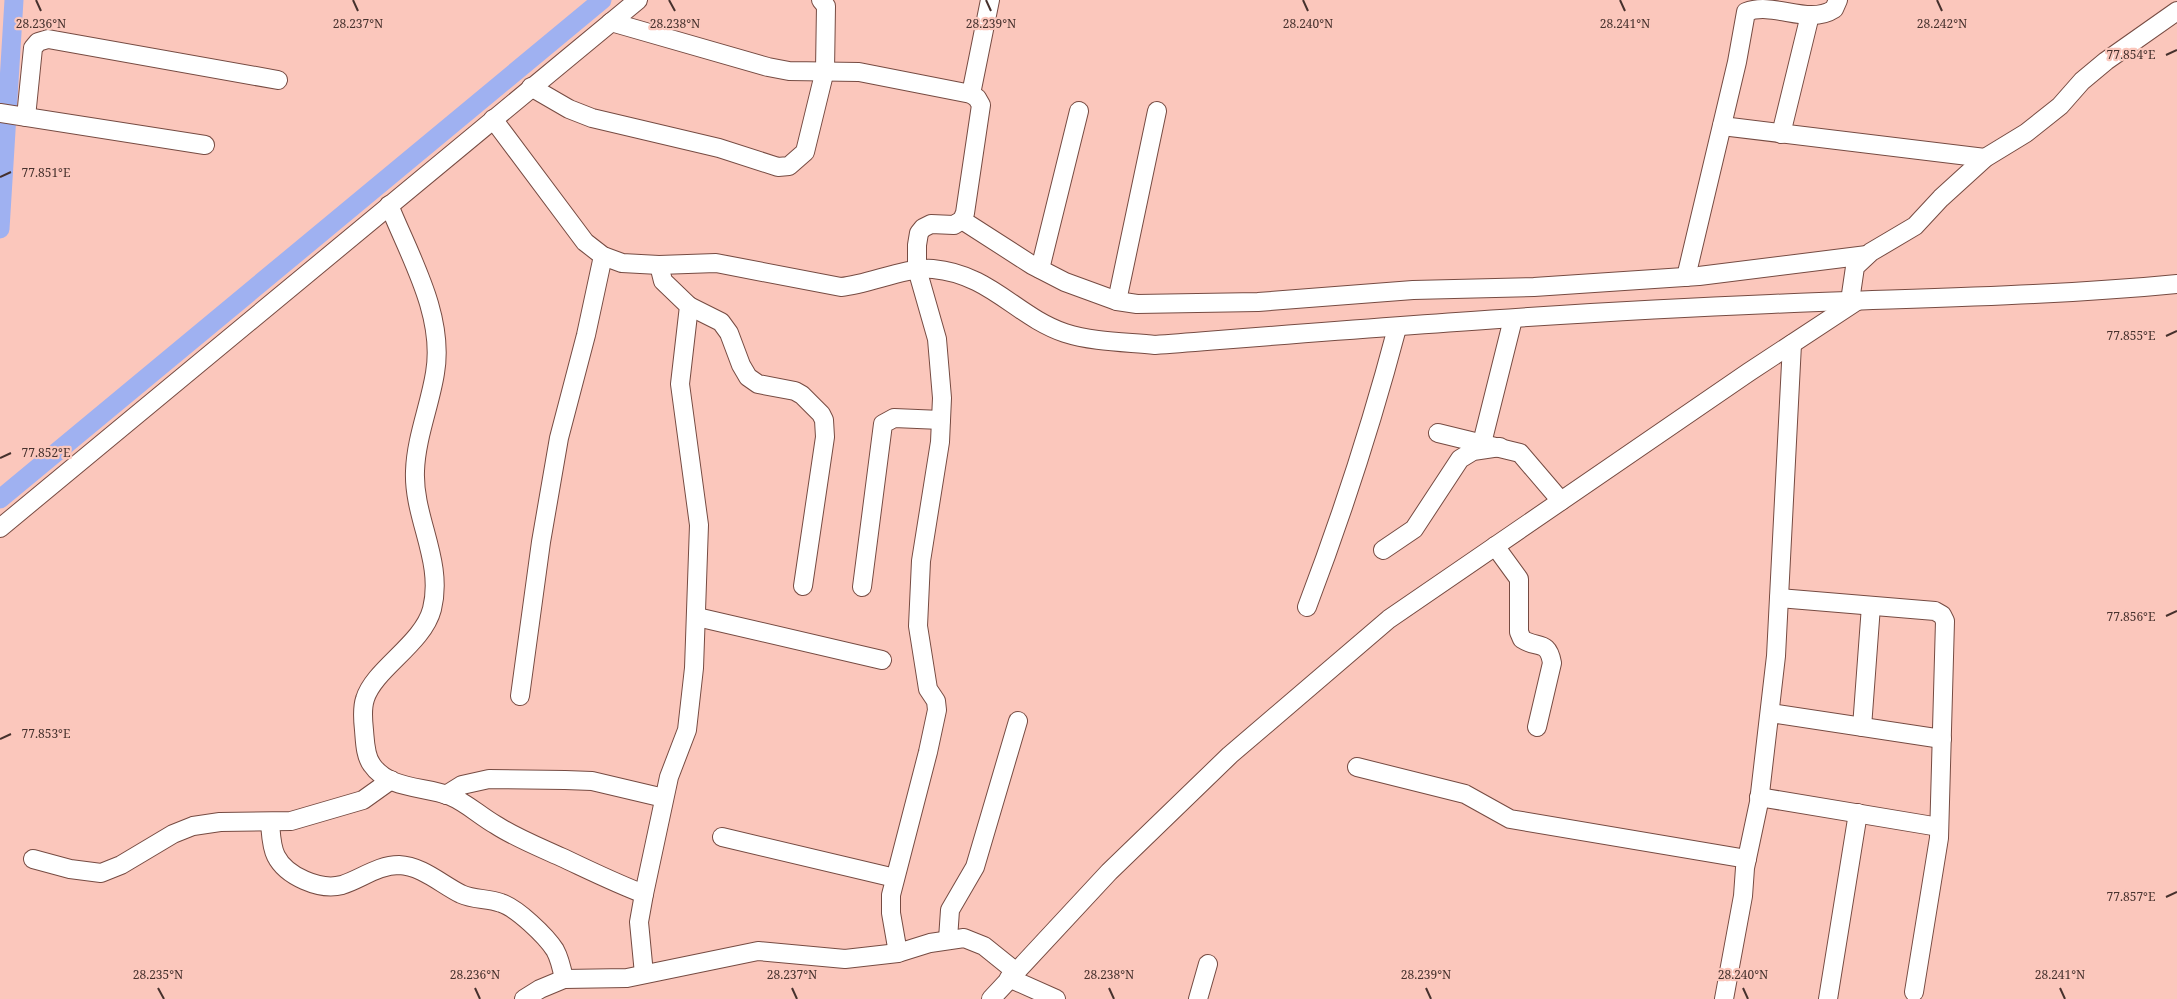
<svg xmlns="http://www.w3.org/2000/svg" width="2177" height="999" viewBox="0 0 2177 999" font-family="'Noto Serif',serif">
  <style>
    .lines { fill: none; stroke-linecap: round; stroke-linejoin: round }
    .canal { stroke: #9fb1f1; stroke-width: 19 }
    .minor-casing { stroke: #764b42; stroke-width: 20 }
    .minor { stroke: #fff; stroke-width: 18 }
    .ticks { fill: none; stroke: #46312d; stroke-width: 2 }
    .ticks-label { font-size: 12px; text-anchor: middle; fill: #46312d; stroke: #fbc7bc; stroke-width: 4.5; stroke-linejoin: round; paint-order: stroke }
  </style>
  <rect width="100%" height="100%" fill="#fbc7bc"/>
  <g class="lines">
    <g class="canal">
      <polyline points="0,229 14,0"/>
      <polyline points="0,499 602,0"/>
    </g>
    <defs>
      <g id="minor">
        <polyline points="611,22 768,67 789,71 859,72 971,94 977,98 981,105 965,213 962,220 954,225 931,224 923,228 919,233 917,245 917,269 937,339 942,398 940,442 921,561 918,626 928,689 936,701 937,710 928,752 891,895 891,913 898,953"/>
        <polyline points="531,87 569,109 592,118 719,148 778,167 789,166 805,152 825,70 826,6 821,0"/>
        <polyline points="971,94 990,0"/>
        <polyline points="0,113 205,145"/>
        <polyline points="26,117 33,48 38,42 48,39 278,80"/>
        <path d="M493 119 585 242 603 256 622 263 659 265 716 263 841 287C871 284 904 267 933 269 990 274 1017 317 1065 333 1093 342 1126 342 1155 345 1360 329 1566 312 1771 304 1907 298 2042 297 2177 284"/>
        <polyline points="1722,126 1985,158"/>
        <polyline points="1781,134 1810,15"/>
        <path d="M389 205C410 257 445 316 435 373 430 405 416 438 415 471 413 518 444 561 432 609 423 644 374 669 365 699 362 708 363 721 364 730 365 741 365 756 372 765 389 790 425 786 450 796 467 803 480 816 496 825 516 838 539 847 561 857 589 870 615 883 644 894"/>
        <polyline points="962,220 1032,265 1065,282 1117,301 1137,304 1258,302 1413,290 1534,287 1699,276 1867,255"/>
        <polyline points="1040,269 1079,111"/>
        <path d="M1686 277 1737 62 1746 12C1774 1 1808 26 1834 9L1838 0"/>
        <polyline points="1117,301 1157,111"/>
        <polyline points="1850,301 1855,267 1871,252 1915,226 1941,198 1985,158 2026,133 2060,106 2082,81 2106,61 2177,11"/>
        <polyline points="689,306 721,322 729,333 741,365 748,377 758,384 795,391 802,395 821,414 824,420 825,437 803,586"/>
        <polyline points="1438,433 1520,453 1561,501"/>
        <polyline points="1482,443 1513,319"/>
        <polyline points="0,528 638,0"/>
        <path d="M1495 546 1519 579V632L1522 639C1537 649 1548 639 1552 663L1537 727"/>
        <polyline points="1383,550 1414,529 1460,459 1473,451 1500,447"/>
        <polyline points="862,587 883,424 894,418 941,420"/>
        <polyline points="1779,598 1935,611 1942,615 1945,621 1939,838 1914,992"/>
        <path d="M1307 607C1342 515 1372 423 1397 328"/>
        <polyline points="697,617 882,660"/>
        <polyline points="520,696 541,542 559,438 586,335 603,256"/>
        <polyline points="1770,713 1942,739"/>
        <polyline points="1862,727 1871,606"/>
        <polyline points="1357,767 1465,794 1510,819 1747,859"/>
        <polyline points="446,795 462,785 489,779 565,780 592,781 664,798"/>
        <polyline points="1759,797 1939,827"/>
        <path d="M270 823C271 833 271 846 276 856 286 876 320 891 342 885 361 879 378 865 399 865 422 866 441 884 461 894 474 900 488 898 501 903 517 908 546 936 555 950 560 959 562 969 564 979"/>
        <polyline points="722,837 895,878"/>
        <polyline points="33,859 70,869 101,873 121,865 173,834 193,826 220,822 291,821 363,800 391,780"/>
        <polyline points="948,939 950,910 975,867 1018,721"/>
        <polyline points="644,974 639,922 644,894 669,777 687,730 694,668 699,525 680,384 689,306 663,281 659,265"/>
        <polyline points="1009,978 1056,999"/>
        <polyline points="524,999 540,989 564,979 627,978 758,951 845,959 898,953 930,943 964,938 984,946 1015,971"/>
        <polyline points="991,999 1109,872 1230,755 1389,619 1749,372 1857,301"/>
        <polyline points="1198,999 1208,964"/>
        <polyline points="1724,999 1743,896 1745,868 1759,802 1776,656 1792,344"/>
        <polyline points="1828,999 1858,813"/>
      </g>
    </defs>
    <use href="#minor" class="minor-casing"/>
    <use href="#minor" class="minor"/>
  </g>
  <path class="ticks" d="M36 0 41 11M353 0 358 11M669 0 675 11M986 0 991 11M1303 0 1308 11M1620 0 1625 11M1937 0 1942 11M2166 55 2177 50M0 177 11 172M2166 336 2177 331M0 458 11 453M2166 616 2177 611M0 739 11 734M2166 897 2177 892M158 988 164 999M475 988 480 999M792 988 797 999M1109 988 1114 999M1426 988 1431 999M1743 988 1748 999M2060 988 2065 999"/>
  <g class="ticks-label">
    <text x="41" y="28">28.236°N</text>
    <text x="358" y="28">28.237°N</text>
    <text x="675" y="28">28.238°N</text>
    <text x="991" y="28">28.239°N</text>
    <text x="1625" y="28">28.241°N</text>
    <text x="1942" y="28">28.242°N</text>
    <text x="1308" y="28">28.240°N</text>
    <text x="2131" y="59">77.854°E</text>
    <text x="46" y="177">77.851°E</text>
    <text x="2131" y="340">77.855°E</text>
    <text x="46" y="457">77.852°E</text>
    <text x="2131" y="621">77.856°E</text>
    <text x="46" y="738">77.853°E</text>
    <text x="2131" y="901">77.857°E</text>
    <text x="158" y="979">28.235°N</text>
    <text x="475" y="979">28.236°N</text>
    <text x="792" y="979">28.237°N</text>
    <text x="1109" y="979">28.238°N</text>
    <text x="1426" y="979">28.239°N</text>
    <text x="1743" y="979">28.240°N</text>
    <text x="2060" y="979">28.241°N</text>
  </g>
</svg>
